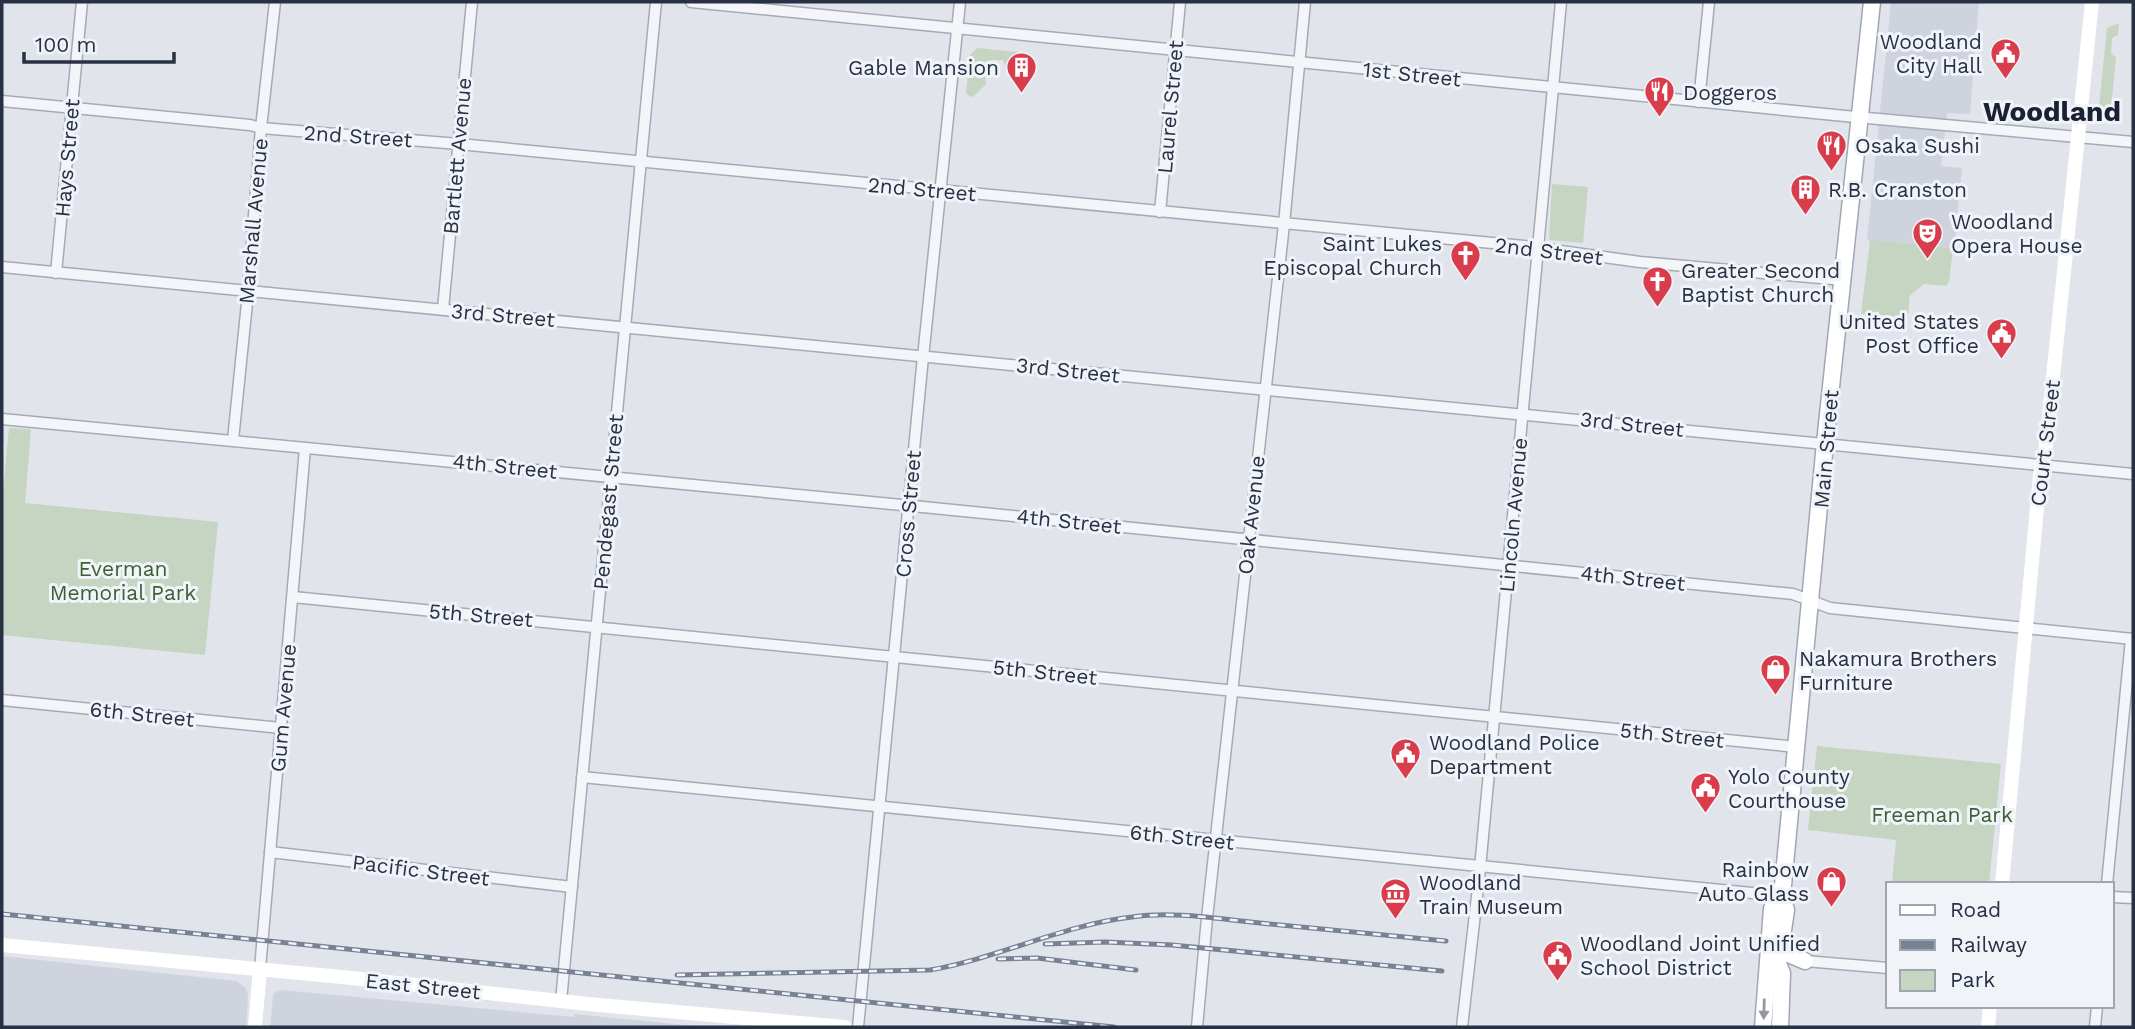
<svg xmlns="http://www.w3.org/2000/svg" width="2135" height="1029" viewBox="0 0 2135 1029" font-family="'Work Sans',sans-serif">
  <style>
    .built { fill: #ced3dd }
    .green { fill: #c5d5c1 }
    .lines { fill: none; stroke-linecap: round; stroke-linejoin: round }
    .street-casing { stroke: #a6aab6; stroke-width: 13 }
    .primary-casing { stroke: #9fa7b7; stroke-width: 19 }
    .street { stroke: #f4f5f8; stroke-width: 10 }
    .secondary { stroke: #fff; stroke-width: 14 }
    .primary { stroke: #fff; stroke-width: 16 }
    .rail-casing { stroke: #798295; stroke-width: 5 }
    .rail { stroke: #f0f3f8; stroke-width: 2.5; stroke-dasharray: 8; stroke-linecap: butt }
    .oneway { fill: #9498a2 }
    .labels { text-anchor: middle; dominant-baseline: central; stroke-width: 6; stroke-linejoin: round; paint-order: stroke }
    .poi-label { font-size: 21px; fill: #283044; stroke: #f0f3f8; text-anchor: start }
    .street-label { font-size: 21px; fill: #283044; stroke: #f0f3f8 }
    .park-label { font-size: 21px; fill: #3a6034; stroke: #f0f3f8 }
    .district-label { font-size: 28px; font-weight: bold; fill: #1a2134; stroke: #f0f3f8 }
  </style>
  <rect width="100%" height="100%" fill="#e1e4eb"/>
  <g class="built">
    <polygon points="1891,2 1979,2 1970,114 1947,113 1941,166 1962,168 1954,248 1867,240"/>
    <polygon points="2,956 236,981 245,987 248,995 246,1027 2,1026"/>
    <polygon points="281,990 574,1017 574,1014 705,1027 270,1027 273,996 276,992"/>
  </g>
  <g class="green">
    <polygon points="2119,23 2118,35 2112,38 2111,54 2116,57 2111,107 2100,119 2098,116 2107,28"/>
    <path d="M977 48 1018 52 1022 56C1021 67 1017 66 1007 69L1003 60H990L984 67 986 84 974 96 970 97 966 93 970 55Z"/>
    <polygon points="1552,184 1588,187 1583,243 1549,240"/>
    <polygon points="1870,240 1953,248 1949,281 1946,286 1924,284 1910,295 1908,314 1904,317 1861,314"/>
    <polygon points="9,428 31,429 25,503 218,522 205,655 2,635 2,502"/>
    <polygon points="1817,746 2001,764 1989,884 1892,884 1896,840 1808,830"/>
  </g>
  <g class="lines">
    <defs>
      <g id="street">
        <polyline points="691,2 1845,116 2133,142"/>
        <polyline points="2,101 250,125 261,128 459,144 1524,246 1640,262 1843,280"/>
        <polyline points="1699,102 1709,2"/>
        <polyline points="1160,212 1180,2"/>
        <polyline points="2,267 2133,474"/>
        <polyline points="56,273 82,2"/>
        <polyline points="443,309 472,2"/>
        <polyline points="2,419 923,507 1793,594 1830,608 2133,639"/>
        <polyline points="233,440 247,303 261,128 275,2"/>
        <polyline points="293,597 1797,747"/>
        <polyline points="2,700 281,728"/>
        <polyline points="582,777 1782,896"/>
        <polyline points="270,852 572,887"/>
        <polyline points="2107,884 2131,639"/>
        <polyline points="2112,897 2133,898"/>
        <polyline points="1805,961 1888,968"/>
        <polyline points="260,969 305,448"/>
        <polyline points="561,1001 656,2"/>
        <polyline points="858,1027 922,367 960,2"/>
        <polyline points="1197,1027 1207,918 1284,224 1305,2"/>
        <polyline points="1462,1027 1479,879 1561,2"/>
        <polyline points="2095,1027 2097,1006"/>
      </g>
      <g id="primary">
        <polyline points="1782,946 1786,953 1805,961"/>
        <polyline points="1763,1027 1772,909 1782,896"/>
        <polyline points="1780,1027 1782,973 1778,964 1786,910 1782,896 1825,443 1872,2"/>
      </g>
    </defs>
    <use href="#street" class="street-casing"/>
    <use href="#primary" class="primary-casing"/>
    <use href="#street" class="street"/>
    <g class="secondary">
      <polyline points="2002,884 2040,475 2045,454 2092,2"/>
      <polyline points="2,945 342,977 588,1004 845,1027"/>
      <polyline points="255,1027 260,969"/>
      <polyline points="1988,1027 1990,1006"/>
    </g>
    <use href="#primary" class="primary"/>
    <defs>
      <g id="rail">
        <polyline points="2,914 1114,1027"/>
        <polyline points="1045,944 1105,942 1172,945 1442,971"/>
        <polyline points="998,959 1037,958 1136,970"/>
        <path d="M677 975 930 970C999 958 1062 925 1132 917 1174 911 1218 919 1260 923 1322 929 1384 935 1446 941"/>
      </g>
    </defs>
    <use href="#rail" class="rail-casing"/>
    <use href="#rail" class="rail"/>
  </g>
  <defs><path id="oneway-solid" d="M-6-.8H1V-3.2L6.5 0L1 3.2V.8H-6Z" transform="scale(1.75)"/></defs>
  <use class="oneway" href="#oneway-solid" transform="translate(1764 1009) rotate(92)"/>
  <defs>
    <symbol id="civic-pin" viewBox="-11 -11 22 30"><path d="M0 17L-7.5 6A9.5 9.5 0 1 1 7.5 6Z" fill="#d93c4b" stroke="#f0f3f8"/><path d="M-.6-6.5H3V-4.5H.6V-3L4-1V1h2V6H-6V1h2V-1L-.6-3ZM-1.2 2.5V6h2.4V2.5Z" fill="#fff"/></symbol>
    <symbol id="building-pin" viewBox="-11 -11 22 30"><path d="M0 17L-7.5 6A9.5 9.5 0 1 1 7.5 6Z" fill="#d93c4b" stroke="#f0f3f8"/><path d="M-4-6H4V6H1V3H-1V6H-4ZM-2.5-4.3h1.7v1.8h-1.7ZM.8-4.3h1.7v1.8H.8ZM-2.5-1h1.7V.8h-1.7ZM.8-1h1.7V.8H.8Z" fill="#fff"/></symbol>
    <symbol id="restaurant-pin" viewBox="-11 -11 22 30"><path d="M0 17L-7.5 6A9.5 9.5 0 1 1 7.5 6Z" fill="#d93c4b" stroke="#f0f3f8"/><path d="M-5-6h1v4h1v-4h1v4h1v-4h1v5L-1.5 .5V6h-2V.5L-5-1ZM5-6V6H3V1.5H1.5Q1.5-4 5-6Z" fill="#fff"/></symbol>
    <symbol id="theatre-pin" viewBox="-11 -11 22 30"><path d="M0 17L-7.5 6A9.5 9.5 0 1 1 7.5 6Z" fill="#d93c4b" stroke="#f0f3f8"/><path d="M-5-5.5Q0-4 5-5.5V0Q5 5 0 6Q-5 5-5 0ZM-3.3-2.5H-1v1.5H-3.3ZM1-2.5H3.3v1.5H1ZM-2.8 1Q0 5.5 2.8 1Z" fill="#fff"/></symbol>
    <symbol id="church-pin" viewBox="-11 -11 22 30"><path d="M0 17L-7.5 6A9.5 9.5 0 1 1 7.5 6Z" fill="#d93c4b" stroke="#f0f3f8"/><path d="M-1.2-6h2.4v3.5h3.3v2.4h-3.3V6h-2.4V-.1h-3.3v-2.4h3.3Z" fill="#fff"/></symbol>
    <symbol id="shop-pin" viewBox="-11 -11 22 30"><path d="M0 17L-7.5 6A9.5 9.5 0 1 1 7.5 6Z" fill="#d93c4b" stroke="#f0f3f8"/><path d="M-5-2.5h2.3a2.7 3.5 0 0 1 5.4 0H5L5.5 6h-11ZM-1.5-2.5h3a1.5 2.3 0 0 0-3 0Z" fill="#fff"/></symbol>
    <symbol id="museum-pin" viewBox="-11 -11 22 30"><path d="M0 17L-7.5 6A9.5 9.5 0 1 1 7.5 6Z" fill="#d93c4b" stroke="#f0f3f8"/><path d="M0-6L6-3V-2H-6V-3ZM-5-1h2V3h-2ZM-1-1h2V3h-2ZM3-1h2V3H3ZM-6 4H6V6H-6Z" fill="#fff"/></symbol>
  </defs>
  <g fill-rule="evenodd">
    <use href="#civic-pin" x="1988" y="36" width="35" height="47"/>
    <use href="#building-pin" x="1004" y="50" width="35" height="47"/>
    <use href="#restaurant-pin" x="1642" y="74" width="35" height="47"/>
    <use href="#restaurant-pin" x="1814" y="128" width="35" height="47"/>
    <use href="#building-pin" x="1788" y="172" width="35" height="47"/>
    <use href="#theatre-pin" x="1910" y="216" width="35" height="47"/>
    <use href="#church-pin" x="1448" y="238" width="35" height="47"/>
    <use href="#church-pin" x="1640" y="264" width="35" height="47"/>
    <use href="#civic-pin" x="1984" y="316" width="35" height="47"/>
    <use href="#shop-pin" x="1758" y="652" width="35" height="47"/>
    <use href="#civic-pin" x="1388" y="736" width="35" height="47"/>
    <use href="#civic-pin" x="1688" y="770" width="35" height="47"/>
    <use href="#shop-pin" x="1814" y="864" width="35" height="47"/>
    <use href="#museum-pin" x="1378" y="876" width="35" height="47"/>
    <use href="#civic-pin" x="1540" y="938" width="35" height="47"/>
  </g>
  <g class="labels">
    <g class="poi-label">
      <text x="1982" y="41" text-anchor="end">Woodland<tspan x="1982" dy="24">City Hall</tspan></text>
      <text x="999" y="67" text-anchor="end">Gable Mansion</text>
      <text x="1683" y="92">Doggeros</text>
      <text x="1855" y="145">Osaka Sushi</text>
      <text x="1828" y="189">R.B. Cranston</text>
      <text x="1951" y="221">Woodland<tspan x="1951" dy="24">Opera House</tspan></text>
      <text x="1442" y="243" text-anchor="end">Saint Lukes<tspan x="1442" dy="24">Episcopal Church</tspan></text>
      <text x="1681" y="270">Greater Second<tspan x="1681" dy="24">Baptist Church</tspan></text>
      <text x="1979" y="321" text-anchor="end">United States<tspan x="1979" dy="24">Post Office</tspan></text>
      <text x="1799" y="658">Nakamura Brothers<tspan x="1799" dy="24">Furniture</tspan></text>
      <text x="1429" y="742">Woodland Police<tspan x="1429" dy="24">Department</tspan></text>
      <text x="1728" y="776">Yolo County<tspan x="1728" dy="24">Courthouse</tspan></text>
      <text x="1809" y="869" text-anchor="end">Rainbow<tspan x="1809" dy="24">Auto Glass</tspan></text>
      <text x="1419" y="882">Woodland<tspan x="1419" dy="24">Train Museum</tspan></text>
      <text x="1580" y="943">Woodland Joint Unified<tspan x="1580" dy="24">School District</tspan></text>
    </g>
    <g class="street-label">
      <text transform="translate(1412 74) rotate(6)">1st Street</text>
      <text transform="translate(1170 107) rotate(-85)">Laurel Street</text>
      <text transform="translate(358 136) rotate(4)">2nd Street</text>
      <text transform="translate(457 156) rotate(-85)">Bartlett Avenue</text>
      <text transform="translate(67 158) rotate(-85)">Hays Street</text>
      <text transform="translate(922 189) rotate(5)">2nd Street</text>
      <text transform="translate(253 221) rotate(-85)">Marshall Avenue</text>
      <text transform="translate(1549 251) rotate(7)">2nd Street</text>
      <text transform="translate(503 315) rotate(5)">3rd Street</text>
      <text transform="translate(1068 370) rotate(6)">3rd Street</text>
      <text transform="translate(1632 424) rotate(6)">3rd Street</text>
      <text transform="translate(2045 443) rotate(-83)">Court Street</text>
      <text transform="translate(1826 449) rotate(-85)">Main Street</text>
      <text transform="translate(505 466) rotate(6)">4th Street</text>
      <text transform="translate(608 502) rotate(-85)">Pendegast Street</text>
      <text transform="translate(908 514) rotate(-85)">Cross Street</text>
      <text transform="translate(1251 515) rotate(-84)">Oak Avenue</text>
      <text transform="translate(1513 515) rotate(-85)">Lincoln Avenue</text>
      <text transform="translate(1069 521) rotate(6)">4th Street</text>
      <text transform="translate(1633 578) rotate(6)">4th Street</text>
      <text transform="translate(481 615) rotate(5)">5th Street</text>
      <text transform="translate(1045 672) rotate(6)">5th Street</text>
      <text transform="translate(283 708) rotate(-85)">Gum Avenue</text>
      <text transform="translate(142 714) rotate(6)">6th Street</text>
      <text transform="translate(1672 735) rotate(6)">5th Street</text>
      <text transform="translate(1182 837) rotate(6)">6th Street</text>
      <text transform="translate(421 870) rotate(7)">Pacific Street</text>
      <text transform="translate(423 986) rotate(6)">East Street</text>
    </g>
    <g class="park-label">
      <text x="123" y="568">Everman<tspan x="123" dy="24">Memorial Park</tspan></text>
      <text x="1942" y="814">Freeman Park</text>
    </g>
    <g class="district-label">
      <text x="2052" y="111">Woodland</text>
    </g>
  </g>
  <rect width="2135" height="1029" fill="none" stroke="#283044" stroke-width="7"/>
  <rect x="1886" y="882" width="228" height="126" fill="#f0f3f8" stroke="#a0a5b0" stroke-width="2"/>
  <rect x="1900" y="905" width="35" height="10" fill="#ffffff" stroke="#a0a5b0" stroke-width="2"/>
  <text x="1950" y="917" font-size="21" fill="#283044">Road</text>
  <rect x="1900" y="940" width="35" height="10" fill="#798295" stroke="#a0a5b0" stroke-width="2"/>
  <text x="1950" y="952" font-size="21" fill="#283044">Railway</text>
  <rect x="1900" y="970" width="35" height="21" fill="#c5d5c1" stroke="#a0a5b0" stroke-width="2"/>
  <text x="1950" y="987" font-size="21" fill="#283044">Park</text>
  <path d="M24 52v10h150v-10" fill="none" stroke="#283044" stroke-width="3.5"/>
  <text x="35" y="52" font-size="21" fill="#283044" stroke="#f0f3f8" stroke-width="5" paint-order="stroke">100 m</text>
</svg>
